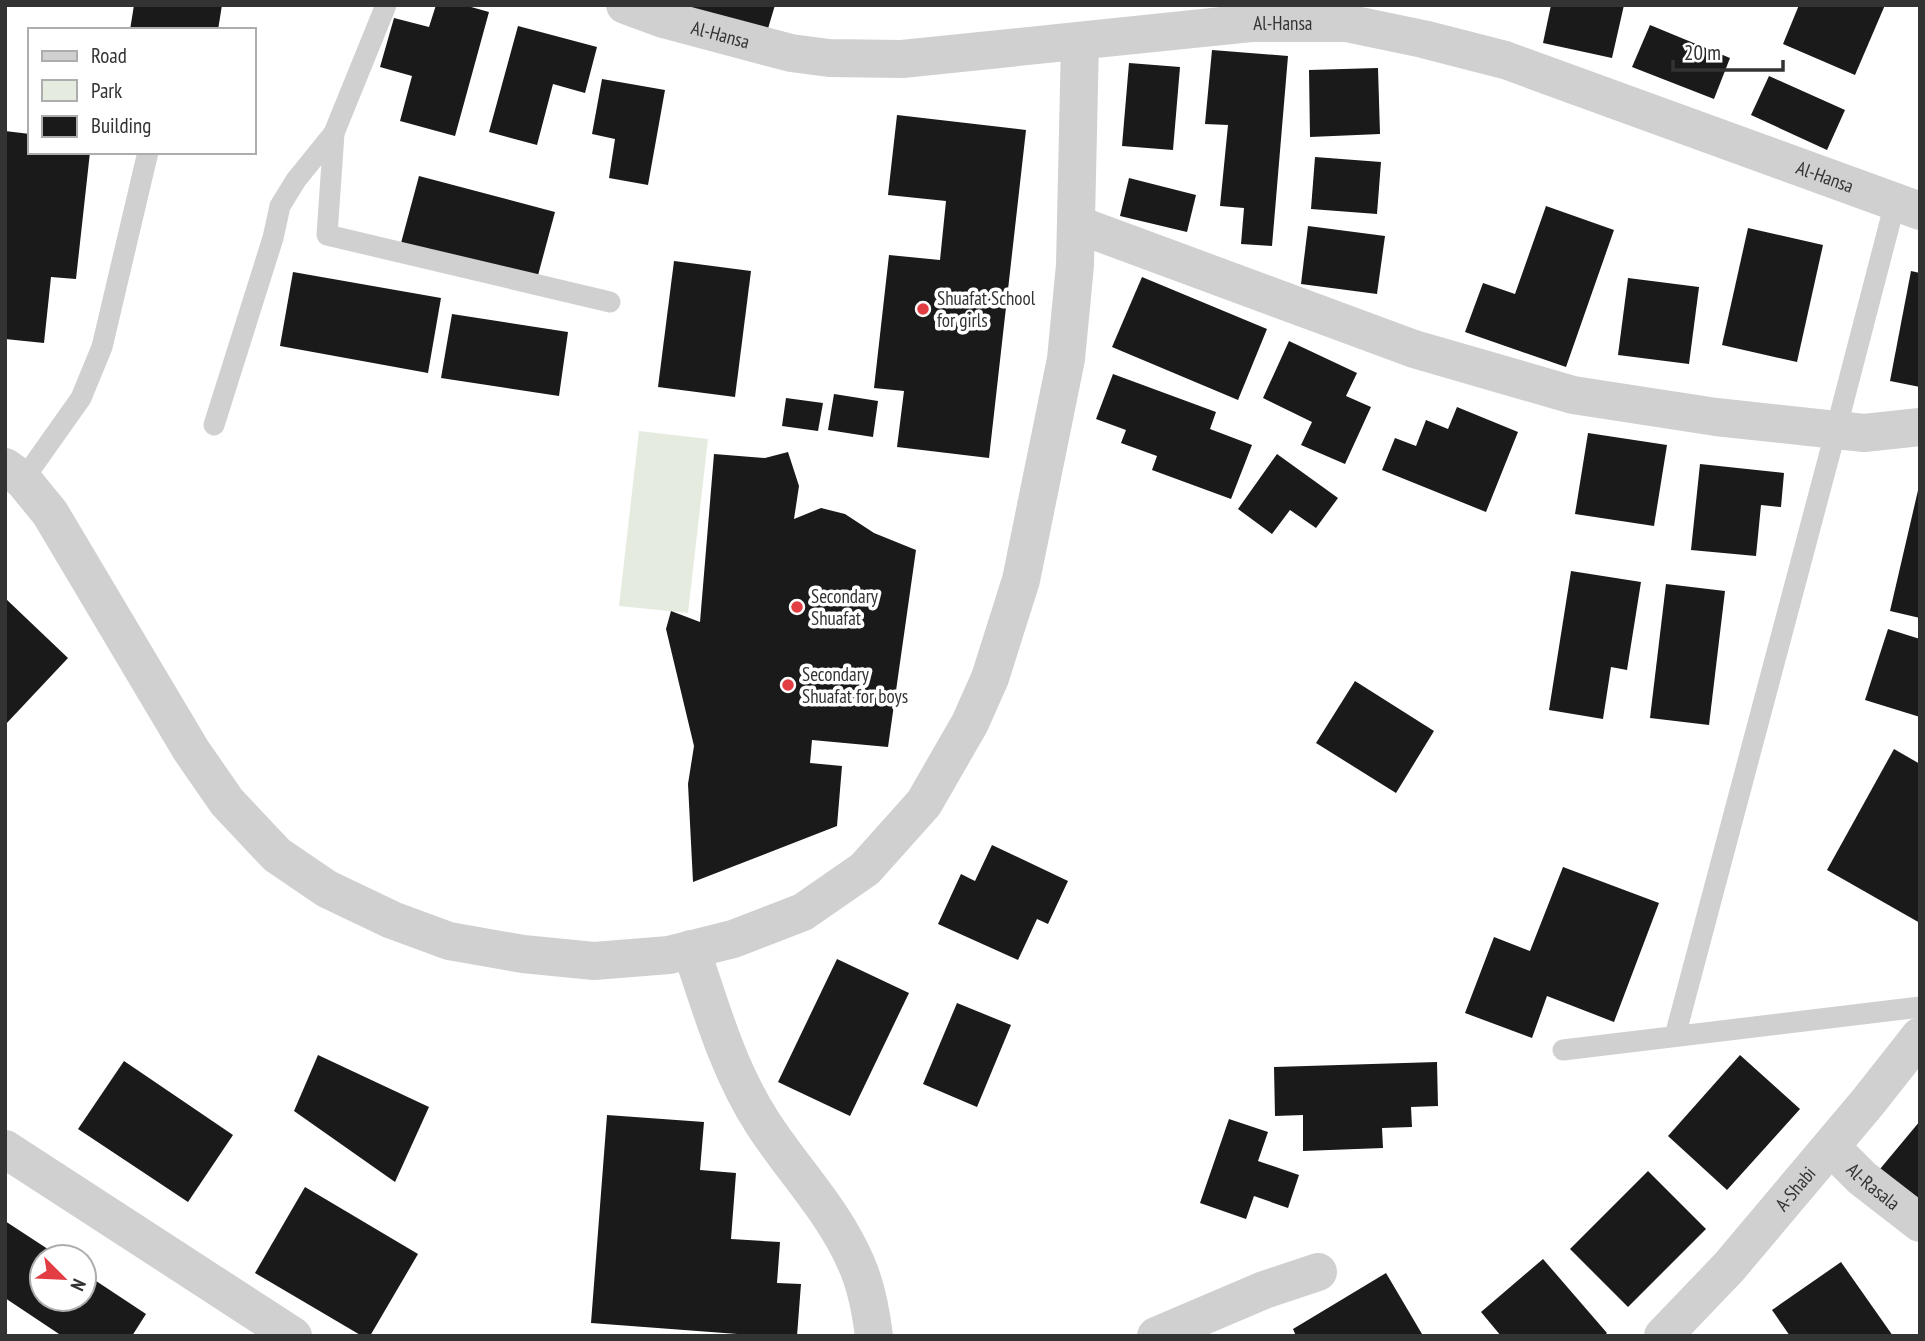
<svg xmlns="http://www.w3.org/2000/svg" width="1925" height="1341" viewBox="0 0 1925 1341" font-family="'PT Sans Narrow',sans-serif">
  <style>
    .green { fill: #e5ecdf }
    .building { fill: #1a1a1a }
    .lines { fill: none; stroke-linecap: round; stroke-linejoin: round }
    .service { stroke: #d0d0d0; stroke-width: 21 }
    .minor { stroke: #d0d0d0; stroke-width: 38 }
    .poi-dot { fill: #e13d43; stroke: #fff; stroke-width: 2.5 }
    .labels { text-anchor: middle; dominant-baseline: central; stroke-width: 7; stroke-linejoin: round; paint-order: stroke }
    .street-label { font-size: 19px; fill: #333; stroke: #fff }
    .poi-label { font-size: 19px; fill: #333; stroke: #fff; text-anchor: start }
  </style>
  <rect width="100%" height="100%" fill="#fff"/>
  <polygon class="green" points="639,431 708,439 688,613 619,606"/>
  <g class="building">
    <polygon points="134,5 222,5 218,30 130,30"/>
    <polygon points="436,5 464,5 489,12 455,136 400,121 412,76 380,67 394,18 429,27"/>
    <polygon points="682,5 775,5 767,32"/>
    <polygon points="1551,5 1624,5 1612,58 1543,43"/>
    <polygon points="1799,5 1885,5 1855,75 1783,44"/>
    <polygon points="1650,25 1730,58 1714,99 1632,67"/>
    <polygon points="518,26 597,47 585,93 553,84 537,145 489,132"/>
    <polygon points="1212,50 1288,56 1272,246 1241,244 1244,208 1220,206 1228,125 1205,124"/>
    <polygon points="1129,63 1180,67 1173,150 1122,146"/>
    <polygon points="1378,68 1380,134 1310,137 1309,70"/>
    <polygon points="1769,76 1845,110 1827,150 1751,115"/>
    <polygon points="602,79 665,90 648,185 609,178 615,139 592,134"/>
    <polygon points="897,115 1026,130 989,458 897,447 904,391 874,388 889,255 940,260 946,201 888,195"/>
    <polygon points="5,131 30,134 30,152 90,152 76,279 51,277 44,343 5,339"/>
    <polygon points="1315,157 1381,162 1377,214 1311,209"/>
    <polygon points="419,176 555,212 537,279 401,243"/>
    <polygon points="1129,178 1196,195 1187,232 1120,216"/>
    <polygon points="1546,206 1614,230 1566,367 1465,332 1483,283 1515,294"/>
    <polygon points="1308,226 1385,236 1377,294 1301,284"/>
    <polygon points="1748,228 1823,245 1797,362 1722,345"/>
    <polygon points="674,261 751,271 735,397 658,387"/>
    <polygon points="1911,271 1920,273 1920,387 1890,381"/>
    <polygon points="293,272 441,298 428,373 280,346"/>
    <polygon points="1142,277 1267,329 1238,400 1112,347"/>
    <polygon points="1628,278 1699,287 1689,364 1618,355"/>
    <polygon points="452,314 568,332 559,396 441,378"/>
    <polygon points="1289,341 1357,373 1346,396 1371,407 1345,464 1301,445 1312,422 1263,398"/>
    <polygon points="1113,374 1216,412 1210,429 1252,445 1231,499 1152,470 1157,456 1121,443 1126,430 1096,419"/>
    <polygon points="834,394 878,401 873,437 828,430"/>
    <polygon points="786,398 823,403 818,431 782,426"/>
    <polygon points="1457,407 1518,432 1486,512 1382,470 1395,438 1416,446 1426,420 1448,429"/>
    <polygon points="1588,433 1667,445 1654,526 1575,514"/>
    <polygon points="788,452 799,486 794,519 821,508 845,514 874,533 916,550 888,747 812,740 810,763 842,766 837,826 693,882 688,784 694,746 666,629 671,611 700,622 714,454 765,458"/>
    <polygon points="1277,454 1338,498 1316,528 1290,510 1272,534 1238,509"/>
    <polygon points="1700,464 1784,473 1781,507 1761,505 1756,556 1691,550"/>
    <polygon points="1919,486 1920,486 1920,618 1890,611"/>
    <polygon points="1571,571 1641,582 1627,670 1611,667 1603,719 1549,710"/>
    <polygon points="1666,584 1725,591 1709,725 1650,718"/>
    <polygon points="5,598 68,658 5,725"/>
    <polygon points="1888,629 1920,639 1920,717 1865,700"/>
    <polygon points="1355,681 1434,731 1396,793 1316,743"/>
    <polygon points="1894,749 1920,764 1920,923 1827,870"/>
    <polygon points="992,845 1068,881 1048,924 1037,919 1018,960 938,924 961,874 975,881"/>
    <polygon points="1563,867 1659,903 1614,1022 1547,996 1532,1038 1465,1013 1494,937 1530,951"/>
    <polygon points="837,959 909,993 850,1116 778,1082"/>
    <polygon points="957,1003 1011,1025 977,1107 923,1084"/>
    <polygon points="318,1055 429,1107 395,1182 294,1111"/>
    <polygon points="1740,1055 1800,1109 1727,1190 1668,1136"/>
    <polygon points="124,1061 233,1135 188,1202 78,1129"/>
    <polygon points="1437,1062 1438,1106 1411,1107 1412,1127 1382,1128 1383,1148 1303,1151 1303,1115 1275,1116 1274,1067"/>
    <polygon points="607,1115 704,1122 700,1170 736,1173 731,1239 780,1242 777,1283 801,1284 797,1336 764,1336 591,1323"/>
    <polygon points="1229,1119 1268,1132 1258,1161 1299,1175 1288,1208 1254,1196 1246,1219 1200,1203"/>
    <polygon points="1920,1121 1920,1213 1875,1175"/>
    <polygon points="1648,1171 1706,1229 1628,1307 1570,1249"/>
    <polygon points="305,1187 418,1254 370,1336 362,1336 255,1273"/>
    <polygon points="5,1221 60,1257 42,1257 42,1299 84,1299 84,1273 146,1314 132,1336 62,1336 5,1298"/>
    <polygon points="1543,1259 1607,1333 1604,1336 1501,1336 1481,1312"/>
    <polygon points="1841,1262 1893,1336 1790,1336 1772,1310"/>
    <polygon points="1386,1273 1422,1334 1420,1336 1296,1336 1293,1329"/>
  </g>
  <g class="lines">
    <g class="service">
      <polyline points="334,133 327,235 610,302"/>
      <polyline points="214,425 273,238 280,206 296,180 334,133 386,5"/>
      <polyline points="23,480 81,398 102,347 148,152"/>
      <polyline points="1675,1036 1836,430 1895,203"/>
      <polyline points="1563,1050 1920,1007"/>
    </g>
    <g class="minor">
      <path id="s1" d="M625 5 663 19 791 53 829 58 902 59 1251 23H1346L1423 39 1505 60 1920 211"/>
      <polyline points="1076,224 1414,349 1573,395 1716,417 1864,433 1920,427"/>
      <polyline points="5,467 23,480 50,513 191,750 227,802 277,855 327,889 392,920 449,941 523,954 594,961 669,955 733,939 803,912 865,869 924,803 970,723 990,678 1021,580 1066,359 1075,265 1080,41"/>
      <path d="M691 949C711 1008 728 1069 762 1122 792 1169 834 1211 856 1263 866 1285 871 1312 874 1336"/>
      <path id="s2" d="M1831 1147 1862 1178 1920 1223"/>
      <polyline points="5,1149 293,1336"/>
      <polyline points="1156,1336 1264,1290 1318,1272"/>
      <path id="s3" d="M1663 1336 1729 1267 1868 1102 1920 1036"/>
    </g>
  </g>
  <g class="poi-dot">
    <circle cx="923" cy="309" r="7"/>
    <circle cx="797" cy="607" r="7"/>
    <circle cx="788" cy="685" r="7"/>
  </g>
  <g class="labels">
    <g class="street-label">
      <text stroke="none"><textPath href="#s1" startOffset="667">Al-Hansa</textPath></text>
      <text stroke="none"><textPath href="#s1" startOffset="100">Al-Hansa</textPath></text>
      <text stroke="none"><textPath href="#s1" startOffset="1234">Al-Hansa</textPath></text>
      <text stroke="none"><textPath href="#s2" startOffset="58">Al-Rasala</textPath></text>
      <text stroke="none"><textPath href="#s3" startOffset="198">A-Shabi</textPath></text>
    </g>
    <g class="poi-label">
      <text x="937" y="298">Shuafat School<tspan x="937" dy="22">for girls</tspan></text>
      <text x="811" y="596">Secondary<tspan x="811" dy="22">Shuafat</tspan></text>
      <text x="802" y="674">Secondary<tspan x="802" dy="22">Shuafat for boys</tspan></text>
    </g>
  </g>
  <rect width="1925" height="1341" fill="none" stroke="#333333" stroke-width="14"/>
  <rect x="28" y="28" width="228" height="126" fill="#ffffff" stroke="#adadad" stroke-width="2"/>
  <rect x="42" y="51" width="35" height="10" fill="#d0d0d0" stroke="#adadad" stroke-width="2"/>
  <text x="91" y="63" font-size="21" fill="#333333">Road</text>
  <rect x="42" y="80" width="35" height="21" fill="#e5ecdf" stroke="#adadad" stroke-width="2"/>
  <text x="91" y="98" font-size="21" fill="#333333">Park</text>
  <rect x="42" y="116" width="35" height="21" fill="#1a1a1a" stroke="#adadad" stroke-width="2"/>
  <text x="91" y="133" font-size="21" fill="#333333">Building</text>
  <g transform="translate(63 1278) rotate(114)"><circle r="33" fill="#ffffff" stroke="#adadad" stroke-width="2"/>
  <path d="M0-5L12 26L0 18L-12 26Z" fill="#e13d43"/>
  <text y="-10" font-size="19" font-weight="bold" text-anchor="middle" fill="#333333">N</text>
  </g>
  <path d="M1673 60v10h110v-10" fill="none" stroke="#333333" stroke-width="3.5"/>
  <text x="1684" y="60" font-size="21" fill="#333333" stroke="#ffffff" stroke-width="5" paint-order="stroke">20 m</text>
</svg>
